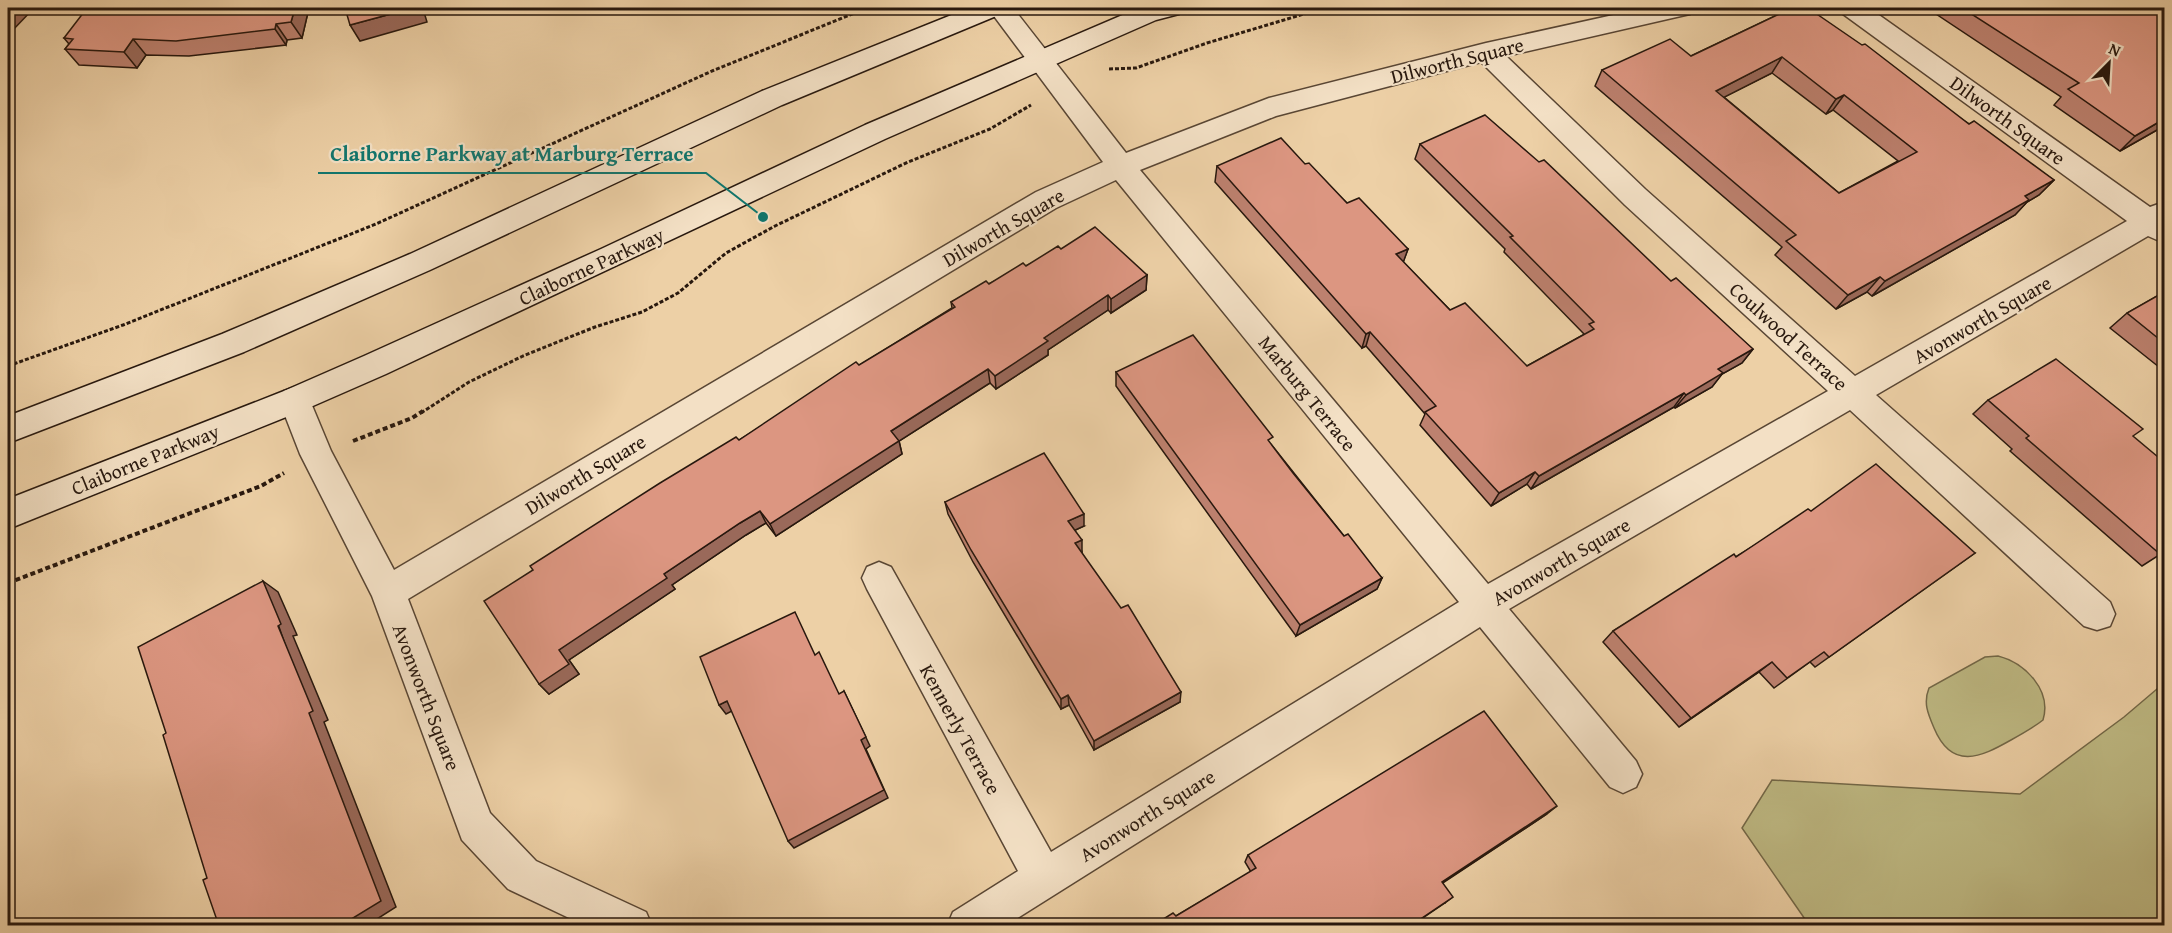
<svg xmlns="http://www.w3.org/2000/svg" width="2172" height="933" viewBox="0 0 2172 933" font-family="'Gentium Book Plus',serif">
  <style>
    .green { fill: #beb983; stroke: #736848; stroke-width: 1.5 }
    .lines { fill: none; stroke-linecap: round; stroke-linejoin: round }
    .minor-casing { stroke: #594634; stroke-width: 3 }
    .secondary-casing { stroke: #28180e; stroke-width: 3 }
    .path-far1 { stroke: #28180e; stroke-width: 3; stroke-dasharray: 4 2; stroke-linecap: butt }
    .path { stroke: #28180e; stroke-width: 4; stroke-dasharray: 5 3; stroke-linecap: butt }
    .minor { fill: #f3e0c5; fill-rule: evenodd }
    .secondary { fill: #f3e0c5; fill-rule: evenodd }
    .wall { fill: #bd816f; stroke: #28180e; stroke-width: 1.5; fill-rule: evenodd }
    .shaded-wall { fill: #9a695a; stroke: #28180e; stroke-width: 1.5 }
    .building { fill: #dc9681; stroke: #28180e; stroke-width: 1.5; fill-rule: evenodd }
    .labels { text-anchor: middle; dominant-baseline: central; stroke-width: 4.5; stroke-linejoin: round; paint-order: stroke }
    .street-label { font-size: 20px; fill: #28180e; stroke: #f3e0c5 }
    .leader { fill: none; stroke: #0f766e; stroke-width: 2 }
    .callout-dot { fill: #0f766e; stroke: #f3e0c5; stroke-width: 2 }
    .callout-label { font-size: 21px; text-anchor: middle; font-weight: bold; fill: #0f766e; stroke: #f3e0c5; stroke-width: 4.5; stroke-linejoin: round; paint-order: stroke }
  </style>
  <rect width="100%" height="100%" fill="#edd0a6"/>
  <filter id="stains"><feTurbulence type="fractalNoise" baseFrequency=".00333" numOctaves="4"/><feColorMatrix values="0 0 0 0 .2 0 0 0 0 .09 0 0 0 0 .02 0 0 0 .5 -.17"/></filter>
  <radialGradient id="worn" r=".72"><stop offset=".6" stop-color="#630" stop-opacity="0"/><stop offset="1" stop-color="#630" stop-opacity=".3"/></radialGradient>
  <g class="green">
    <path d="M1998 656C2025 663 2052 690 2043 720 2033 728 2022 734 2011 740 1981 757 1952 771 1934 728 1928 714 1923 703 1929 688L1985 657Z"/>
    <polygon points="2164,683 2164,925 1809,925 1742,828 1772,780 2020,794 2124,717"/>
  </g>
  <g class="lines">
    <defs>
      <path id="minor" d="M988 8H1013L1126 153 1269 98 1486 43 1645 8H1693L1690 14 1681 16 1506 56 1645 189 1855 376 2127 221 1843 14 1839 8H1869L2150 207 2164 202V243L2148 236 1876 395 2110 602 2115 614 2110 626 2097 630 2084 626 1850 410 1509 609 1636 761 1642 774 1636 787 1623 793 1610 787 1480 627 1005 926H947L953 912 1018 871 867 589 862 578 867 567 879 562 891 567 1051 852 1459 602 1116 180 1056 208 408 599 490 813 536 861 646 912 652 926H586L508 889 462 840 372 596 300 454 279 400 284 391 295 387 306 391 331 451 394 570 1036 192 1103 162ZM1481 62 1625 205 1828 391 1488 584 1140 170 1276 116Z"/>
      <g id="secondary">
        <polygon points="969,8 1005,8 1001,14 782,105 430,270 244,352 8,443 8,416 222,334 410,254 762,91"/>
        <polygon points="1139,8 1183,8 1179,14 1156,20 885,139 386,374 306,409 8,529 8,499 284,391 364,356 601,249 865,125"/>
      </g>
    </defs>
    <use href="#minor" class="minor-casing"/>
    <use href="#secondary" class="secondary-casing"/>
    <g class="path-far1">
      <polyline points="1109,69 1136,68 1207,43 1324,8"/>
      <polyline points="8,366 123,325 376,224 712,71 867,8"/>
      <polyline points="421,413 469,382 523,356 595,327 642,312 678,293 726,253 775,226 908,162 990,129 1031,105"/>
    </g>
    <g class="path">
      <polyline points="353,441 412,418 423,411"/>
      <polyline points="8,583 261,486 284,473"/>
    </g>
    <use href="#minor" class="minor"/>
    <use href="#secondary" class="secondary"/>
  </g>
  <g class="wall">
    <polygon points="309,8 302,38 287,40 286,45 189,56 146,55 137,68 79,65 65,49 69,44 64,38"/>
    <path d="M1792 8 1969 124 2054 180 2039 195 2027 202 2015 215 1872 296 1867 292 1836 309 1775 255 1782 247 1595 86 1602 70 1691 56ZM1772 73 1826 114 1833 110 1898 161 1839 193 1724 97Z"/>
    <polygon points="1927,8 2164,8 2164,126 2120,151 2054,105 2061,97"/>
    <polygon points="1420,144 1671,281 1753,349 1742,363 1722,374 1712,387 1675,408 1674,407 1531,489 1527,484 1491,506 1420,425 1425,414 1366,346 1362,348 1215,182 1217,166 1305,164 1347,203 1408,249 1403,262 1450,310 1527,366 1583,335 1584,334 1504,252 1505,249 1415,159"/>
    <polygon points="1061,249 1147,275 1146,290 1111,313 1108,310 1048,350 1048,355 996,389 990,383 899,441 902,454 776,536 766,523 746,535 672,585 675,589 569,660 579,674 549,694 539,684 739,440 952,308 951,302"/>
    <polygon points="2164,292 2164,371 2110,328 2127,313"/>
    <polygon points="1116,372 1271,444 1344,536 1382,578 1377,589 1296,636 1116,386"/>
    <polygon points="1988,400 2133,436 2164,552 2142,566 2010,451 2012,449 1973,414"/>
    <polygon points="945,502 1084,526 1075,530 1082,552 1081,552 1180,702 1094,750 1069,705 1061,709 973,562 948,514"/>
    <polygon points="1811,511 1975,553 1815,667 1810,662 1774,688 1759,672 1679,727 1603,642 1613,631"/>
    <polygon points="1547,814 1443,883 1445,903 1176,916 1251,872 1245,862 1248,855"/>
  </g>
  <g class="shaded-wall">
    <polygon points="8,8 34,8 10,33 8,30"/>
    <polygon points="295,8 309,8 302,38 291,22"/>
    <polygon points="413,8 441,8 424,12 427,22 360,41 350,25"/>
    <polygon points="276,24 287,40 286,45 275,29"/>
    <polygon points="133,39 146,55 137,68 124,52"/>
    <polygon points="1782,57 1772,73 1707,106 1716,91"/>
    <polygon points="1844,95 1833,110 1826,114 1836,99"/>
    <polygon points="2164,119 2164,126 2120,151 2135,136"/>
    <polygon points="2054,180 2039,195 2027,202 2015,215 1872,296 1885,281 2025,196"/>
    <polygon points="1408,249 1403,263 1396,254"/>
    <polygon points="1147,275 1146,290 1111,313 1111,299"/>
    <polygon points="1880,277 1867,292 1836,309 1848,295"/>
    <polygon points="1108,295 1108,310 1048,350 1048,355 996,389 995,376 1044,338"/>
    <polygon points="1370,332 1366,346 1362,348 1366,334"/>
    <polygon points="1753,349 1742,363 1722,374 1712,387 1675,408 1686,395 1718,369"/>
    <polygon points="988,369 990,383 899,441 902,454 776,536 770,524 891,431"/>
    <polygon points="1684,393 1674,407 1531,489 1539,476"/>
    <polygon points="1535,472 1527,484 1491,506 1499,493"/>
    <polygon points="760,511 766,523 746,535 672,585 675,589 569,660 579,674 549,694 539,684 559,650 664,574 740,523"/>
    <polygon points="1084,514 1084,526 1069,533 1068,521"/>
    <polygon points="1082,540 1082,552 1075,555 1075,543"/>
    <polygon points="1382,578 1377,589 1296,636 1300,625"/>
    <polygon points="263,581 278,592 297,635 293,636 328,720 324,722 396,907 366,926 340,926 309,713"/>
    <polygon points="1772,662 1759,672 1679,727 1691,718"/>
    <polygon points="844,691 870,746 866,749 888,798 794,848 788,841"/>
    <polygon points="1181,692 1180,702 1094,750 1094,741"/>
    <polygon points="1068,695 1069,705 1061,709 1061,699"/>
    <polygon points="727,701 734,710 726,714 719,705"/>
    <polygon points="1557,806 1547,814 1434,888 1442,882"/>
    <polygon points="1453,897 1445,903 1411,926 1410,926"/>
  </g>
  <g class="building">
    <polygon points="87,8 295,8 291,22 276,24 275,29 176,41 133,39 124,52 65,49 73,39 64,38"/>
    <polygon points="345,8 413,8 350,25"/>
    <path d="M1792 8H1808L1862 45 1865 44 1969 124 1974 121 2054 180 2025 196 2029 200 1885 281 1880 277 1848 295 1786 241 1796 235 1602 70 1670 39 1691 56ZM1782 57 1836 99 1844 95 1917 152 1839 193 1716 91Z"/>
    <polygon points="1962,8 2164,8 2164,119 2135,136 2068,89 2079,83"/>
    <polygon points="1485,115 1539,162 1544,160 1671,281 1676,278 1753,349 1718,369 1723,373 1686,395 1684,393 1539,476 1535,472 1499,493 1425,412 1436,406 1370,332 1366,334 1217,166 1281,138 1305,164 1309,163 1347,203 1359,198 1408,249 1396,254 1450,310 1465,303 1527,366 1594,329 1589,324 1594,322 1510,237 1513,236 1420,144"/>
    <polygon points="1095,227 1147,275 1111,299 1108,295 1044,338 1048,341 995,376 988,369 891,431 899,441 770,524 760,511 740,523 664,574 667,578 559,650 569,664 539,684 484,601 533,570 530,566 660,483 736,437 739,440 856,362 859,365 955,307 951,302 986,281 989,284 1023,263 1026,266 1058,246 1061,249"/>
    <polygon points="2164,292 2164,343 2127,313"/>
    <polygon points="1193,335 1273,437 1268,440 1293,473 1344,536 1348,534 1382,578 1300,625 1116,372"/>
    <polygon points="2056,359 2143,429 2133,436 2164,462 2164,552 2161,555 2026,438 2029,436 1988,400"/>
    <polygon points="1044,453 1084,514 1068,521 1082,540 1075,543 1121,608 1128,605 1181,692 1094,741 1068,695 1061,699 971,550 945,502"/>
    <polygon points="1876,464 1975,553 1829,657 1824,652 1787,678 1772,662 1691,718 1613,631 1734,554 1736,557 1808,509 1811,511"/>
    <polygon points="263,581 281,624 278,626 313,711 309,713 381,901 340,926 219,926 203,880 207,878 163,735 166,733 138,647"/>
    <polygon points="795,612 815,655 819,652 839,694 844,691 866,737 861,740 884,790 788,841 727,701 719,705 700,657"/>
    <polygon points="1484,711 1557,806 1442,882 1453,897 1410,926 1152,926 1173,913 1176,916 1256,868 1248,855"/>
  </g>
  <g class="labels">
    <g class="street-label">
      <text transform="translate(1457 60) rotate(-14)">Dilworth Square</text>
      <text transform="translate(2008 120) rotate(36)">Dilworth Square</text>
      <text transform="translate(1003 227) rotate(-30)">Dilworth Square</text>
      <text transform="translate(591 266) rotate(-25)">Claiborne Parkway</text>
      <text transform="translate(1982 319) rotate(-30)">Avonworth Square</text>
      <text transform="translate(1789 336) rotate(42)">Coulwood Terrace</text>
      <text transform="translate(1308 393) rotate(51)">Marburg Terrace</text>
      <text transform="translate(145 459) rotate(-22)">Claiborne Parkway</text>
      <text transform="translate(585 474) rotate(-31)">Dilworth Square</text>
      <text transform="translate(1561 561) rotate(-30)">Avonworth Square</text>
      <text transform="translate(427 697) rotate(69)">Avonworth Square</text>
      <text transform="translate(961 729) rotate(61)">Kennerly Terrace</text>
      <text transform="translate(1147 815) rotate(-32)">Avonworth Square</text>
    </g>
  </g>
  <path class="leader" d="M763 217L706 173H318"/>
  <circle class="callout-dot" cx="763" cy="217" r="6"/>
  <g class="callout-label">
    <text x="512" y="161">Claiborne Parkway at Marburg Terrace</text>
  </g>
  <rect width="2172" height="933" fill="none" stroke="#edd0a6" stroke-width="30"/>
  <rect x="9" y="9" width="2154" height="915" fill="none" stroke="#28180e" stroke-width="3"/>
  <rect x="15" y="15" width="2142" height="903" fill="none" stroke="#28180e" stroke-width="1.5"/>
  <g transform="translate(2109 63) rotate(24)" stroke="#f3e0c5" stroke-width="4.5" paint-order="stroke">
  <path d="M0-4.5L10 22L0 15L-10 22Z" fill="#28180e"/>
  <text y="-9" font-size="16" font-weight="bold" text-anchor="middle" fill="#28180e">N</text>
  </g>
  <rect width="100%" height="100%" filter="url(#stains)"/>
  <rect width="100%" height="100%" fill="url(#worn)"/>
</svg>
